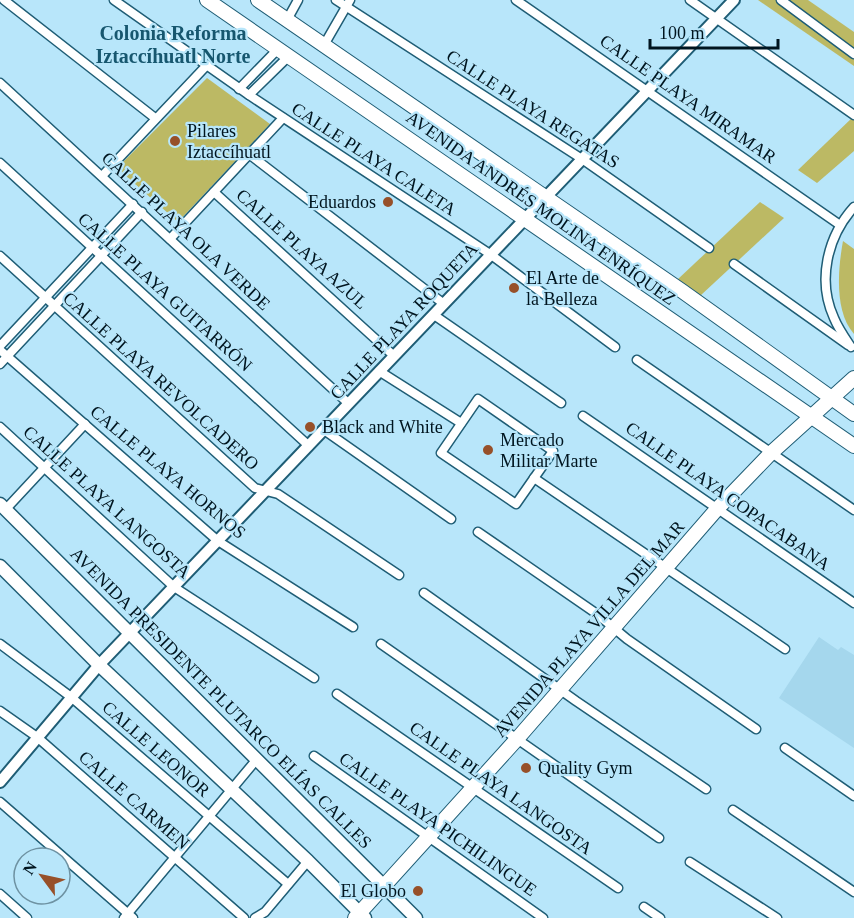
<svg xmlns="http://www.w3.org/2000/svg" width="854" height="918" viewBox="0 0 854 918" font-family="'Times New Roman',serif">
  <style>
    .built { fill: #a5d7ed }
    .green { fill: #bcb964 }
    .lines { fill: none; stroke-linecap: round; stroke-linejoin: round }
    .minor-casing { stroke: #1f5d75; stroke-width: 11 }
    .tertiary-casing { stroke: #1f5d75; stroke-width: 14 }
    .secondary-casing { stroke: #1f5d75; stroke-width: 15 }
    .primary-casing { stroke: #1f5d75; stroke-width: 16 }
    .minor { stroke: #fff; stroke-width: 8 }
    .tertiary { stroke: #fff; stroke-width: 10 }
    .secondary { stroke: #fff; stroke-width: 12 }
    .primary { stroke: #fff; stroke-width: 14 }
    .poi-dot { fill: #975029; stroke: #b8e6fa; stroke-width: 2 }
    .labels { text-anchor: middle; dominant-baseline: central; stroke-width: 4.5; stroke-linejoin: round; paint-order: stroke }
    .street-label { font-size: 18px; fill: #00151f; stroke: #b8e6fa }
    .poi-label { font-size: 18px; fill: #00151f; stroke: #b8e6fa; text-anchor: start }
    .neighbourhood-label { font-size: 20px; font-weight: bold; fill: #17576f; stroke: #b8e6fa }
  </style>
  <rect width="100%" height="100%" fill="#b8e6fa"/>
  <polygon class="built" points="819,637 838,650 841,647 854,655 854,748 779,698"/>
  <g class="green">
    <polygon points="758,0 808,0 854,32 854,66"/>
    <polygon points="207,78 270,124 178,222 117,168"/>
    <polygon points="854,116 854,151 817,183 798,170"/>
    <polygon points="760,202 784,218 700,296 677,280"/>
    <path d="M843 241 854 249V334C834 312 838 268 843 241Z"/>
  </g>
  <g class="lines">
    <defs>
      <g id="minor">
        <polyline points="4,0 155,118"/>
        <polyline points="114,0 249,95 490,254 615,347"/>
        <polyline points="336,0 582,159 709,248"/>
        <polyline points="516,0 840,225"/>
        <polyline points="690,0 854,115"/>
        <polyline points="781,0 854,54"/>
        <polyline points="287,20 298,0"/>
        <polyline points="324,45 350,0"/>
        <polyline points="0,83 348,403"/>
        <polyline points="239,89 278,49"/>
        <polyline points="249,95 289,56"/>
        <polyline points="249,154 444,304"/>
        <polyline points="0,163 309,446"/>
        <polyline points="102,176 207,65"/>
        <polyline points="214,192 393,355"/>
        <polyline points="170,239 283,118"/>
        <polyline points="0,256 255,488 278,494 399,575"/>
        <polyline points="734,264 848,345"/>
        <polyline points="434,315 561,403"/>
        <polyline points="0,346 133,204"/>
        <path d="M851 347C845 338 838 328 834 318 817 281 827 237 854 207"/>
        <polyline points="0,350 218,541 353,627"/>
        <polyline points="637,360 854,510"/>
        <polyline points="0,364 142,212"/>
        <polyline points="379,371 461,423"/>
        <polygon points="478,399 553,451 516,504 441,453"/>
        <polyline points="583,416 854,603"/>
        <polyline points="0,427 174,587 314,678"/>
        <polyline points="324,430 451,519"/>
        <polyline points="534,478 785,649"/>
        <polyline points="5,510 85,424"/>
        <polyline points="478,532 597,614 627,639 756,729"/>
        <polyline points="424,593 576,701 706,789"/>
        <polyline points="0,644 71,697 288,884"/>
        <polyline points="381,644 659,838"/>
        <polyline points="337,694 618,888"/>
        <polyline points="0,711 37,737 244,918"/>
        <polyline points="785,748 854,796"/>
        <polyline points="314,756 543,918"/>
        <polyline points="0,802 133,918"/>
        <polyline points="733,810 854,892"/>
        <polyline points="690,862 777,918"/>
        <polyline points="0,894 27,918"/>
        <polyline points="644,907 660,918"/>
        <polyline points="124,918 257,759"/>
        <polyline points="255,918 265,912 308,861"/>
      </g>
      <polyline id="tertiary" points="0,782 99,665 734,0"/>
      <g id="secondary">
        <polyline points="0,504 416,918"/>
        <polyline points="0,566 99,665 308,861 365,918"/>
      </g>
      <g id="primary">
        <polyline points="207,0 854,446"/>
        <polyline points="258,0 682,291 854,414"/>
        <polyline points="355,918 517,739 717,509 771,453 854,378"/>
      </g>
    </defs>
    <use href="#minor" class="minor-casing"/>
    <use href="#tertiary" class="tertiary-casing"/>
    <use href="#secondary" class="secondary-casing"/>
    <use href="#primary" class="primary-casing"/>
    <use href="#minor" class="minor"/>
    <use href="#tertiary" class="tertiary"/>
    <use href="#secondary" class="secondary"/>
    <use href="#primary" class="primary"/>
  </g>
  <g class="poi-dot">
    <circle cx="175" cy="141" r="6"/>
    <circle cx="388" cy="202" r="6"/>
    <circle cx="514" cy="288" r="6"/>
    <circle cx="310" cy="427" r="6"/>
    <circle cx="488" cy="450" r="6"/>
    <circle cx="526" cy="768" r="6"/>
    <circle cx="418" cy="891" r="6"/>
  </g>
  <g class="labels">
    <g class="street-label">
      <text transform="translate(688 99) rotate(35)">CALLE PLAYA MIRAMAR</text>
      <text transform="translate(533 109) rotate(33)">CALLE PLAYA REGATAS</text>
      <text transform="translate(374 159) rotate(33)">CALLE PLAYA CALETA</text>
      <text transform="translate(541 208) rotate(35)">AVENIDA ANDRÉS MOLINA ENRÍQUEZ</text>
      <text transform="translate(186 231) rotate(43)">CALLE PLAYA OLA VERDE</text>
      <text transform="translate(302 249) rotate(42)">CALLE PLAYA AZUL</text>
      <text transform="translate(165 292) rotate(42)">CALLE PLAYA GUITARRÓN</text>
      <text transform="translate(404 321) rotate(-47)">CALLE PLAYA ROQUETA</text>
      <text transform="translate(161 381) rotate(42)">CALLE PLAYA REVOLCADERO</text>
      <text transform="translate(168 472) rotate(40)">CALLE PLAYA HORNOS</text>
      <text transform="translate(728 496) rotate(35)">CALLE PLAYA COPACABANA</text>
      <text transform="translate(107 502) rotate(42)">CALLE PLAYA LANGOSTA</text>
      <text transform="translate(589 629) rotate(-49)">AVENIDA PLAYA VILLA DEL MAR</text>
      <text transform="translate(221 698) rotate(45)">AVENIDA PRESIDENTE PLUTARCO ELÍAS CALLES</text>
      <text transform="translate(156 749) rotate(41)">CALLE LEONOR</text>
      <text transform="translate(501 788) rotate(35)">CALLE PLAYA LANGOSTA</text>
      <text transform="translate(134 800) rotate(41)">CALLE CARMEN</text>
      <text transform="translate(438 824) rotate(35)">CALLE PLAYA PICHILINGUE</text>
    </g>
    <g class="poi-label">
      <text x="187" y="131">Pilares<tspan x="187" dy="21">Iztaccíhuatl</tspan></text>
      <text x="376" y="202" text-anchor="end">Eduardos</text>
      <text x="526" y="278">El Arte de<tspan x="526" dy="21">la Belleza</tspan></text>
      <text x="322" y="427">Black and White</text>
      <text x="500" y="440">Mercado<tspan x="500" dy="21">Militar Marte</tspan></text>
      <text x="538" y="768">Quality Gym</text>
      <text x="406" y="891" text-anchor="end">El Globo</text>
    </g>
    <g class="neighbourhood-label">
      <text x="173" y="33">Colonia Reforma<tspan x="173" dy="23">Iztaccíhuatl Norte</tspan></text>
    </g>
  </g>
  <g transform="translate(42 876) rotate(303)"><circle r="28" fill="#b8e6fa" stroke="#6e92a2" stroke-width="1.5"/>
  <path d="M0-4.5L10 22L0 15L-10 22Z" fill="#975029"/>
  <text y="-9" font-size="16" font-weight="bold" text-anchor="middle" fill="#00151f">N</text>
  </g>
  <path d="M650 39v9h128v-9" fill="none" stroke="#00151f" stroke-width="3"/>
  <text x="659" y="39" font-size="18" fill="#00151f" stroke="#b8e6fa" stroke-width="4.5" paint-order="stroke">100 m</text>
</svg>
